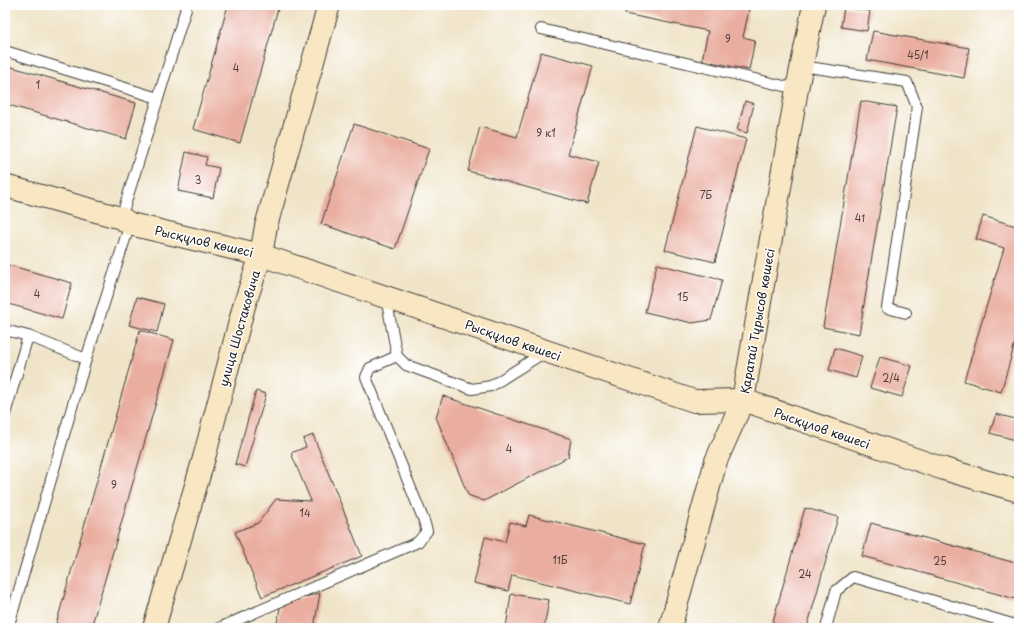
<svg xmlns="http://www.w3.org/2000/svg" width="1024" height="633" viewBox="0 0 1024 633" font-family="'Playpen Sans',sans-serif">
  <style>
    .building { fill: #eaaea0 }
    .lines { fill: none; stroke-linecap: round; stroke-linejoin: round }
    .lane-casing { stroke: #3c3a36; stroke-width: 12 }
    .secondary-casing { stroke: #3c3a36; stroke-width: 24 }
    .lane { stroke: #fff; stroke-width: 10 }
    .secondary { stroke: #f9e7c3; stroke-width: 22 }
    .labels { text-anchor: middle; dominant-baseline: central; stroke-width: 3; stroke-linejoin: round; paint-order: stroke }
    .number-label { font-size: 10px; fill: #50403d }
    .street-label { font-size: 12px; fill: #1c1c1c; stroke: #fff }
  </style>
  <rect width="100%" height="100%" fill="#fff"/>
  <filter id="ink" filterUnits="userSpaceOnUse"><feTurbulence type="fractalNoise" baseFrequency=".025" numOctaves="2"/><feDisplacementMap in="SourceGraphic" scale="8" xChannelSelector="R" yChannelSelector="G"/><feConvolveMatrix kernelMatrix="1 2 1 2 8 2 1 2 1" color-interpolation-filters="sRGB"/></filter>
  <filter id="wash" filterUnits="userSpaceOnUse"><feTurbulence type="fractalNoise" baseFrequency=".012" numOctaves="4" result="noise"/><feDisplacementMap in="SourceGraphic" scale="16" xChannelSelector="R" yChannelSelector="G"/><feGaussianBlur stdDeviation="0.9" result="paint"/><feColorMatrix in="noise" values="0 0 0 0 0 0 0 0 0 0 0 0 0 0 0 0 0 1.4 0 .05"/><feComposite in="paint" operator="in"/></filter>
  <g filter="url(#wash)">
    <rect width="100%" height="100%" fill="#f0e4c8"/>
    <g id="blocks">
      <g class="building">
        <polygon points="228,5 279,5 240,143 193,129"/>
        <polygon points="627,5 750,5 743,37 755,40 749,70 702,60 708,31 625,14"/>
        <polygon points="844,7 870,11 867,31 841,27"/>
        <polygon points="873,31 969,48 964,78 867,60"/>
        <polygon points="541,52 593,66 568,154 599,162 587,204 468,171 480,127 517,137"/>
        <polygon points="5,65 136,103 126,139 5,104"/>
        <polygon points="745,101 754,104 747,133 737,130"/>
        <polygon points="861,101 897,107 859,334 823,327"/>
        <polygon points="354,124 429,149 395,249 321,224"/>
        <polygon points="697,126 746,139 715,262 665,250"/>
        <polygon points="186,152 207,157 205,165 219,168 213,198 178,191"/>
        <polygon points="983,216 1019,227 1019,329 1001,392 964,381 1004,248 976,239"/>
        <polygon points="5,264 72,283 62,319 5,303"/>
        <polygon points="657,264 722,280 711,320 692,323 645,312"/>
        <polygon points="137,297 164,304 157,332 129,325"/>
        <polygon points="140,330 174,340 91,628 55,628"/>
        <polygon points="835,348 862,356 856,378 829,370"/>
        <polygon points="880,357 912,366 902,397 870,388"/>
        <polygon points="256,391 266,394 245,467 235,464"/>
        <polygon points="443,396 571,439 568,457 484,501 468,495 436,417"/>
        <polygon points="996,414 1019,420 1019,441 990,433"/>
        <polygon points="313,435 362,556 262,597 235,532 258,523 276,499 311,501 291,453 306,447 303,439"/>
        <polygon points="805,508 838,517 807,628 771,628"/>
        <polygon points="529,515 645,544 630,604 512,575 508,591 474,583 485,537 505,542 510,522 526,526"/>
        <polygon points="871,523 1019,564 1019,600 862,556"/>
        <polygon points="320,593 314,628 276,628 281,603"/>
        <polygon points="511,594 549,600 544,628 506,628"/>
      </g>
    </g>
  </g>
  <g filter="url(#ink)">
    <use href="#blocks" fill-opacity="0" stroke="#3c3a36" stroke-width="1"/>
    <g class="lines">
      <defs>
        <g id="lane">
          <polyline points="541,29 797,89"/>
          <polyline points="5,51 158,98"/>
          <polyline points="802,66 907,82 917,107 887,308 906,313"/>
          <polyline points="121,218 187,5"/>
          <polyline points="386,297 397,356 406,365 472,389 491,386 545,352"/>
          <polyline points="5,330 28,336 86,359"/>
          <polyline points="5,414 28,336"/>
          <polyline points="8,628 86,359 130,224"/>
          <polyline points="219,628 418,542 427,531 424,521 366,377 370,368 397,356"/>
          <polyline points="826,628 836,591 853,577 1019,626"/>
        </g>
        <g id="secondary">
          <polyline points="5,186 121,218 130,224 261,255 694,401 743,400 944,469 1019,491"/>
          <polyline points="154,628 204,458 244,306 261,255 266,226 329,5"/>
          <polyline points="670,628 716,461 743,400 797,89 814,5"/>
        </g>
      </defs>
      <use href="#lane" class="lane-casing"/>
      <use href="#secondary" class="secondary-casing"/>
      <use href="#lane" class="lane"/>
      <use href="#secondary" class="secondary"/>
    </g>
  </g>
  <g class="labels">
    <g class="number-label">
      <text x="728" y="38">9</text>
      <text x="918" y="54">45/1</text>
      <text x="236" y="67">4</text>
      <text x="38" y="84">1</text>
      <text x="546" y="132">9 к1</text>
      <text x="198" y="179">3</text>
      <text x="706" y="194">7Б</text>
      <text x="860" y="217">41</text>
      <text x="37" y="293">4</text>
      <text x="683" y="296">15</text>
      <text x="891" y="377">2/4</text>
      <text x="509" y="448">4</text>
      <text x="114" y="484">9</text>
      <text x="305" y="512">14</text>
      <text x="560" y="559">11Б</text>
      <text x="940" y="560">25</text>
      <text x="805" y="573">24</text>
    </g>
    <g class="street-label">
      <text transform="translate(204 241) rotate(13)">Рысқұлов көшесі</text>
      <text transform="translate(757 321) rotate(-80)">Қаратай Тұрысов көшесі</text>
      <text transform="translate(239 328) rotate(-74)">улица Шостаковича</text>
      <text transform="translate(513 340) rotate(19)">Рысқұлов көшесі</text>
      <text transform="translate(822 428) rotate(19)">Рысқұлов көшесі</text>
    </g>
  </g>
  <rect width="1024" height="633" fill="none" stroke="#fff" stroke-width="20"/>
</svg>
